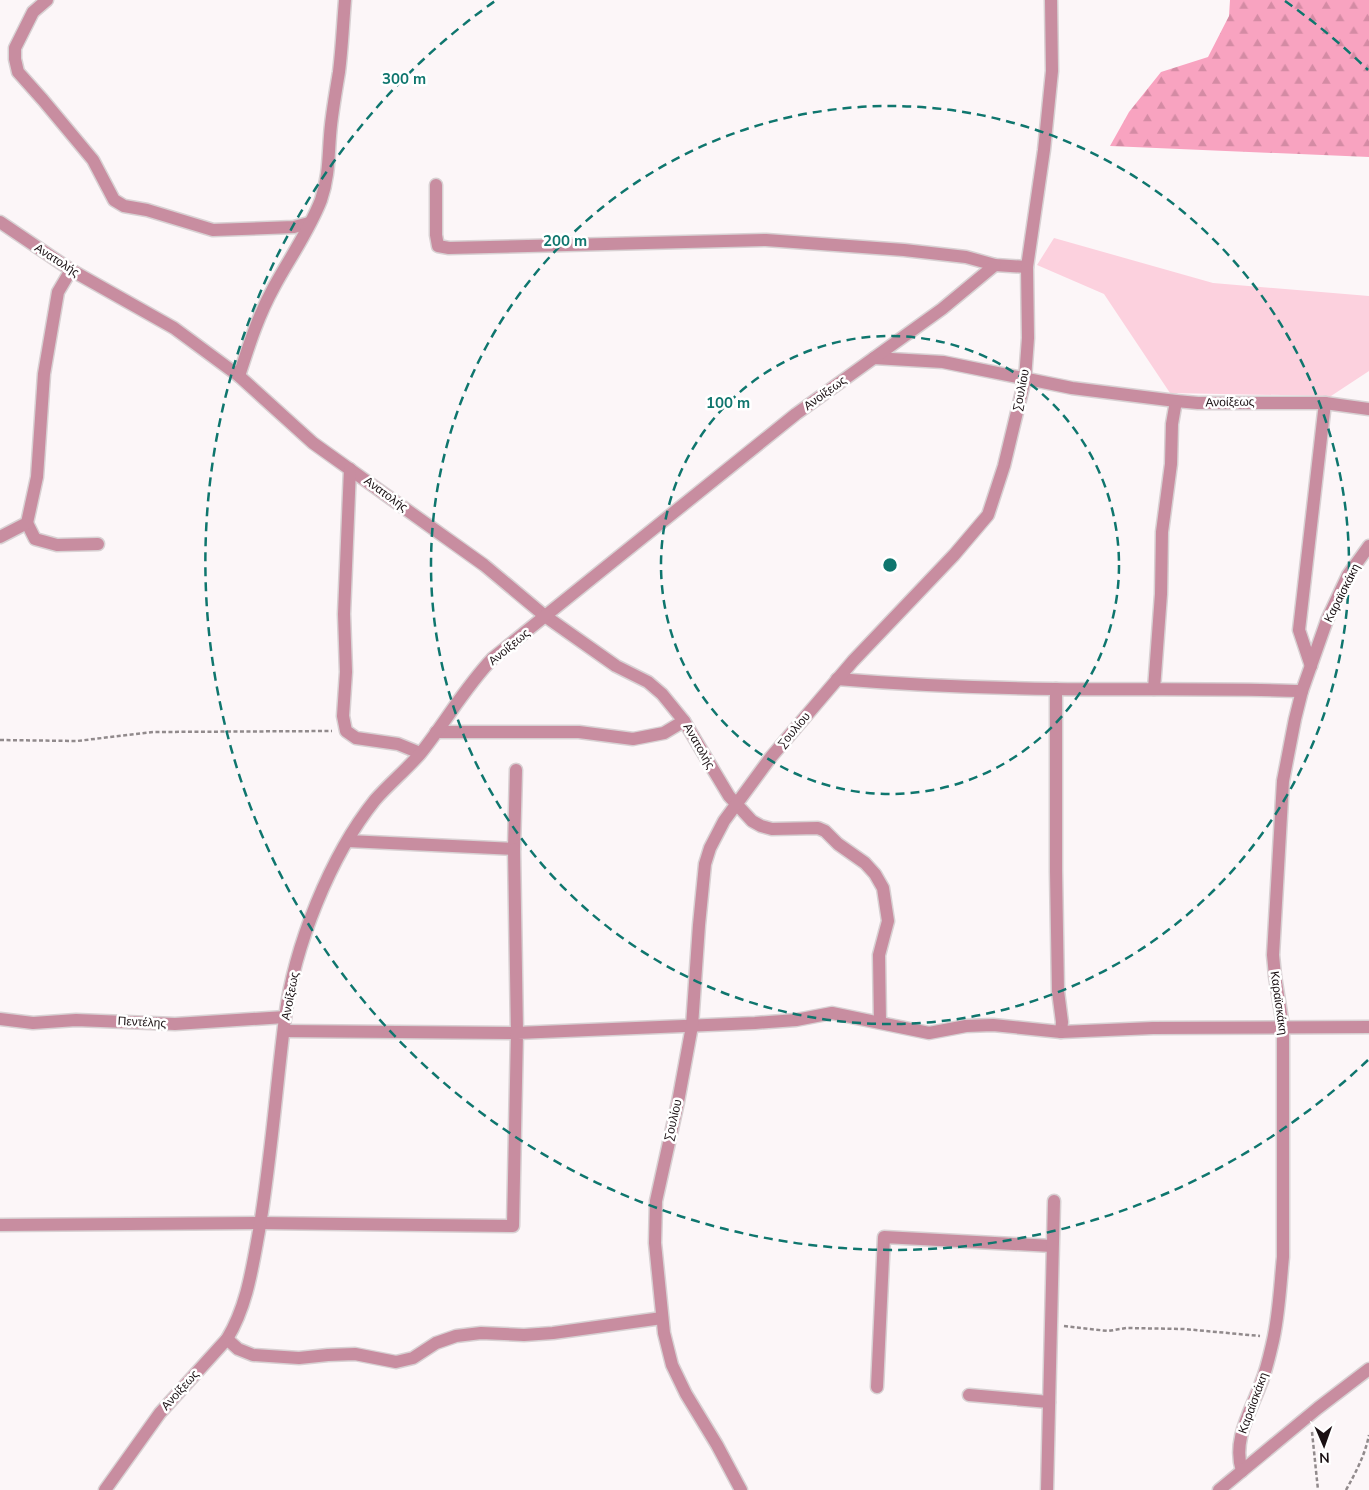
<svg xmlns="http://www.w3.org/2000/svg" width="1369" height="1490" viewBox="0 0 1369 1490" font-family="'Nunito Sans',sans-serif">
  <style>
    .grass { fill: #fcd1de }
    .forest { fill: url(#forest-firs) }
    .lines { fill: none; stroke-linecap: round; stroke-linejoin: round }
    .minor-casing { stroke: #d8d1d3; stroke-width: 15 }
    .tertiary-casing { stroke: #d8d1d3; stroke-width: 15 }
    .path { stroke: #918a8c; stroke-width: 2.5; stroke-dasharray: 4 2.5; stroke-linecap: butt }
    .minor { stroke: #c88da0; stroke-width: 12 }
    .tertiary { stroke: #c88da0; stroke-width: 12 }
    .ring { fill: none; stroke: #0f766e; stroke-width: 2.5; stroke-dasharray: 9 6 }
    .labels { text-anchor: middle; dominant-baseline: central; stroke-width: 5; stroke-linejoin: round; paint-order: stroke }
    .street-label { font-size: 12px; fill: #1a1013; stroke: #fff }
    .centre { fill: #0f766e; stroke: #fff; stroke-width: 2.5 }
    .ring-label { font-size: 15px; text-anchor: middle; font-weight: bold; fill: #0f766e; stroke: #fff; stroke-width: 5; stroke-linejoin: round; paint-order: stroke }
  </style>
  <defs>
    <pattern id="forest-firs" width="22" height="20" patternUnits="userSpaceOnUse" patternTransform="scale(1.25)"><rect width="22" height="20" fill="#f8a3c0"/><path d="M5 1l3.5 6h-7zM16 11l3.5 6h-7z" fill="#d48ba4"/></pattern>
  </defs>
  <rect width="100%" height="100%" fill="#fcf6f8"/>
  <polygon class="grass" points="1054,238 1213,283 1369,296 1369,371 1331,396 1170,393 1104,294 1037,265"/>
  <polygon class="forest" points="1230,0 1369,0 1369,157 1110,146 1129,112 1161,72 1208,57 1229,16"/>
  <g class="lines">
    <defs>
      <g id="minor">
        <polyline points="47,0 33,12 15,48 15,59 18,72 43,100 93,160 114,200 124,206 147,210 213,230 294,227 309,223"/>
        <polyline points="436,185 436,235 438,246 449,248 766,240 904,250 966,257 995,265 1027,267"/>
        <polyline points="0,222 71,270 174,328 239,376 313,443 484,565 545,616 616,666 648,682 662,694 684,721 729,796 752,821 761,826 772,829 818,828 825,831 838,844 865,863 875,874 883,888 888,921 879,955 880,1022"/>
        <polyline points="874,358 943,362 1072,388 1176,401 1198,403 1325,403 1369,409"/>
        <path d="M239 376C249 345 258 316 274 287 289 259 309 231 321 200 330 174 328 151 331 125 333 107 336 90 339 72 342 48 343 24 345 0"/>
        <polyline points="350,469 344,614 346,672 343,716 346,731 356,738 398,744 420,753"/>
        <polyline points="27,523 35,539 57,545 98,544"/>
        <polyline points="0,537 27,523 37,477 44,374 58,292 71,270"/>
        <polyline points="1311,666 1299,630 1325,403"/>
        <path d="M837 679C909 685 981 688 1054 689 1137 690 1219 688 1302 691"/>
        <polyline points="1056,689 1056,871 1058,991 1062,1022 1061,1032"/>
        <polyline points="1154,689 1161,594 1162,532 1171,464 1172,424 1176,401"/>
        <polyline points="436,732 579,732 633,739 664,733 684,721"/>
        <polyline points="348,841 514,849 516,770"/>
        <polyline points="0,1019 33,1023 76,1020 175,1024 285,1017"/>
        <polyline points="284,1031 517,1033 514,849"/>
        <polyline points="0,1225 260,1223 513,1226 517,1033 755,1023 796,1020 832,1013 929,1033 966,1026 993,1025 1061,1032 1153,1028 1369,1027"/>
        <polyline points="227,1339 238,1349 253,1355 299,1358 328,1355 355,1354 396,1362 413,1358 436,1343 456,1336 481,1333 524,1335 553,1333 662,1318"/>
        <polyline points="877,1387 884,1237 1052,1246"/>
        <polyline points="969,1395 1049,1402"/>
        <path d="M1242 1471C1232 1440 1251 1411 1261 1383 1266 1371 1269 1358 1272 1345 1279 1317 1280 1287 1283 1257V1026L1275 976 1273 955 1283 781 1295 719 1302 691 1327 620 1348 575 1369 546"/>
        <path d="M105 1490 160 1413 227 1339C247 1306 252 1269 259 1231 271 1160 276 1089 285 1018 294 947 330 856 375 800 389 784 406 770 420 754 445 723 465 687 493 658L796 414 942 309 995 265"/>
        <polyline points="741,1490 717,1445 686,1394 672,1365 664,1333 655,1243 656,1201 678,1102 692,1026 699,925 705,864 710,848 724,821 771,757 853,661 954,555 988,515 1004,466 1025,379 1028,338 1027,267 1044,150 1052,71 1051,0"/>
        <polyline points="1047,1490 1054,1201"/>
      </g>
      <polyline id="tertiary" points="1219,1490 1318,1408 1369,1369"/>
    </defs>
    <use href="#minor" class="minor-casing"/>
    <use href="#tertiary" class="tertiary-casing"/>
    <g class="path">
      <polyline points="0,740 77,741 153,732 332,731"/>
      <polyline points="1064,1326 1108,1331 1126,1328 1184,1329 1260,1336"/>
      <polyline points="1312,1432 1318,1490"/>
      <path d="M1346 1490C1356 1472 1365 1455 1369 1435"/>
    </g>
    <use href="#minor" class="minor"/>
    <use href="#tertiary" class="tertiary"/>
  </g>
  <g class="ring">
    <circle cx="890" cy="565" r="229"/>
    <circle cx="890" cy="565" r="459"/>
    <path d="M1368 1060A688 688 0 1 1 495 1M1285 1A688 688 0 0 1 1368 70"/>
  </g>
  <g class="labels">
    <g class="street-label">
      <text transform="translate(57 260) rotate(33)">Ανατολής</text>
      <text transform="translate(1021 390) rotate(-79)">Σουλίου</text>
      <text transform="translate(825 393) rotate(-36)">Ανοίξεως</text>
      <text transform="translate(1230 402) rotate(-1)">Ανοίξεως</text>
      <text transform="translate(386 494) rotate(36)">Ανατολής</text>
      <text transform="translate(1342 593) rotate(-63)">Καραϊσκάκη</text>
      <text transform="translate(509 647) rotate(-40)">Ανοίξεως</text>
      <text transform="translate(794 730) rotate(-50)">Σουλίου</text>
      <text transform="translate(699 746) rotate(60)">Ανατολής</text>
      <text transform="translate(290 996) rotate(-79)">Ανοίξεως</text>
      <text transform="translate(1279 1003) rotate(82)">Καραϊσκάκη</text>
      <text transform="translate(142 1022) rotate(3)">Πεντέλης</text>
      <text transform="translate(673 1120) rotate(-77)">Σουλίου</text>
      <text transform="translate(180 1390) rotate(-48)">Ανοίξεως</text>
      <text transform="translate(1253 1403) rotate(-70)">Καραϊσκάκη</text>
    </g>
  </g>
  <circle cx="890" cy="565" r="8" class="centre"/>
  <g class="ring-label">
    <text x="404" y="84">300 m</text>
    <text x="565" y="246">200 m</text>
    <text x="728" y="408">100 m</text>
  </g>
  <g transform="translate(1324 1445) rotate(178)" stroke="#ffffff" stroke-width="4" paint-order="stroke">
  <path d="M0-4L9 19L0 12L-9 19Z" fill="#1a1013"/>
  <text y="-8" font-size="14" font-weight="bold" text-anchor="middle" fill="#1a1013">N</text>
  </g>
</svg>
